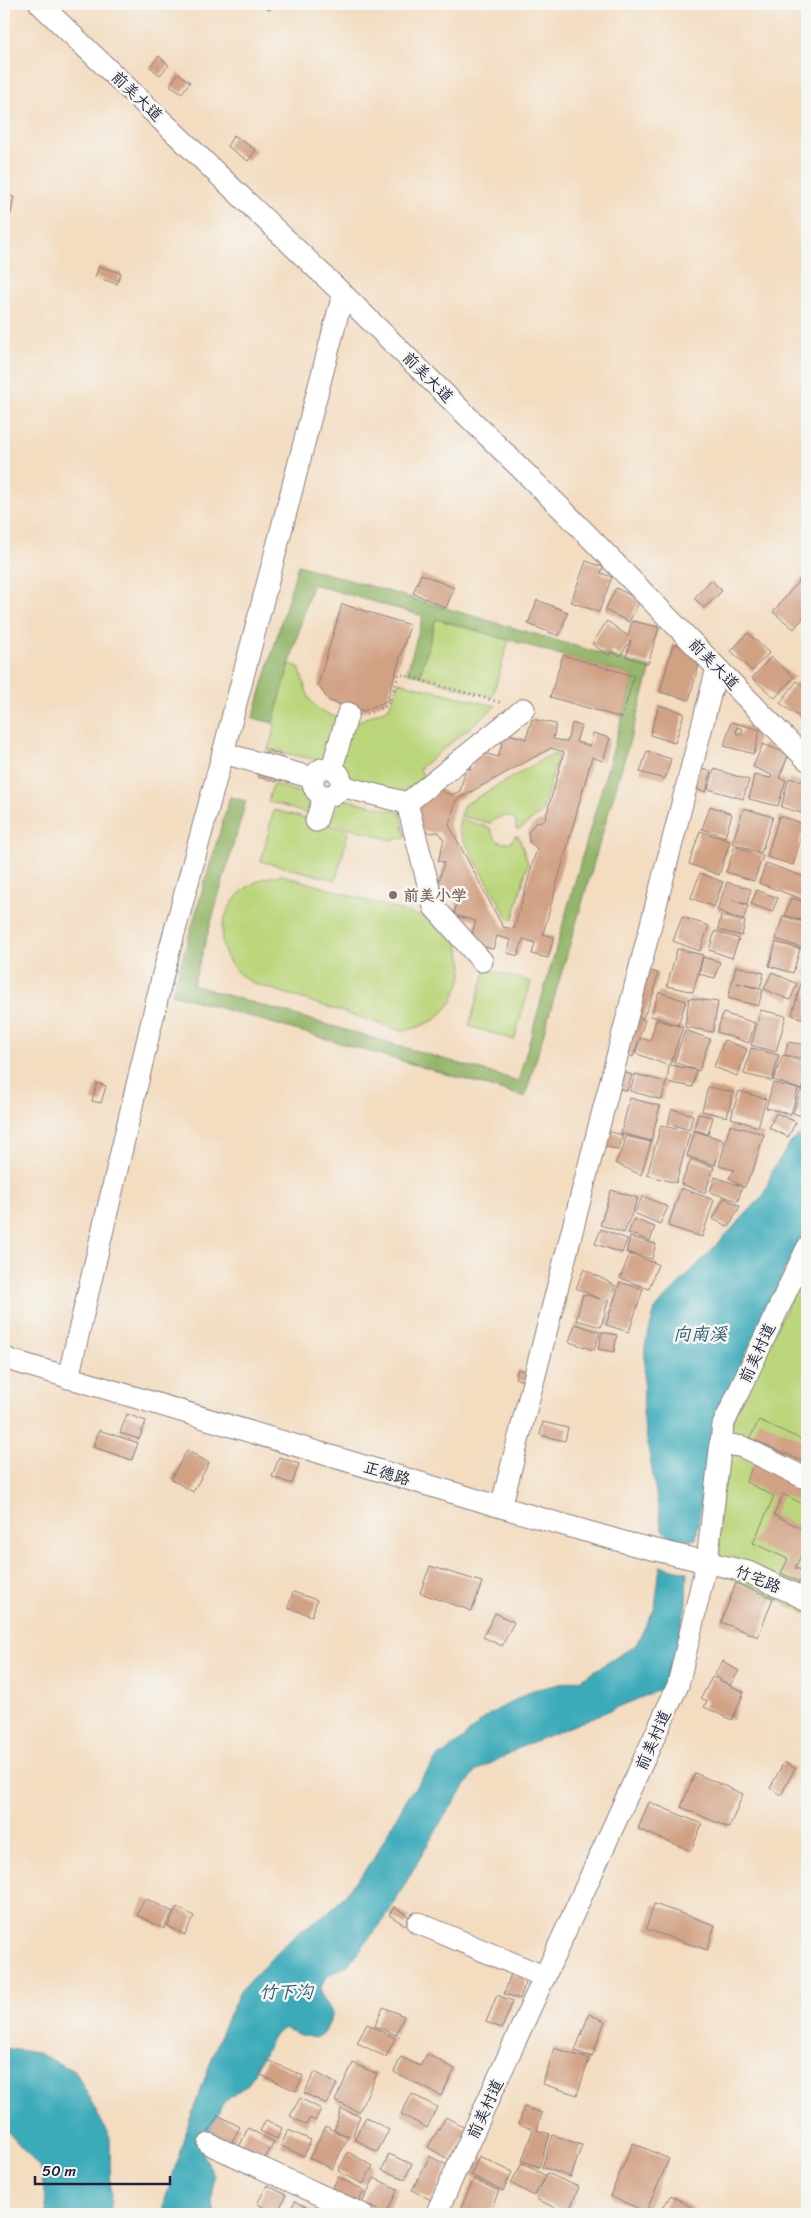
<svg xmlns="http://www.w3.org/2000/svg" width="811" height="2218" viewBox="0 0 811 2218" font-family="Sriracha,'LXGW WenKai TC',sans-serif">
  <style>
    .green { fill: #bbd57a; stroke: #6e7c5a }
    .forest { fill: #94b66a; stroke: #5b6c52 }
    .water { fill: #3baab9; stroke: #2e667a }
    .building { fill: #d1a184; fill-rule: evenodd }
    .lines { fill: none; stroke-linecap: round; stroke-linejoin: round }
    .minor-casing { stroke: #8a7f7e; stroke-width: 23 }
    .path { stroke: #8a7f7e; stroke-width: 3; stroke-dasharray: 1 4; stroke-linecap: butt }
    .minor { stroke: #fff; stroke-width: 21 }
    .education-dot { fill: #8d6e63; stroke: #f6f6f2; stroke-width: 2 }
    .labels { text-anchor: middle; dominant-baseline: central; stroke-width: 5; stroke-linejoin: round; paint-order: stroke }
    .street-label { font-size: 16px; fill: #22223b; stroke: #f6f6f2 }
    .education-label { font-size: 16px; font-weight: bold; fill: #785e54; stroke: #f6f6f2; text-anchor: start }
    .water-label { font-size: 18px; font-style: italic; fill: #2c586d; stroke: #f6f6f2 }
  </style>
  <rect width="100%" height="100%" fill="#f6f6f2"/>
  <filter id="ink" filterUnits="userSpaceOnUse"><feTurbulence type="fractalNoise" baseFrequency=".02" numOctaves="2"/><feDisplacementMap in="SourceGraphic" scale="10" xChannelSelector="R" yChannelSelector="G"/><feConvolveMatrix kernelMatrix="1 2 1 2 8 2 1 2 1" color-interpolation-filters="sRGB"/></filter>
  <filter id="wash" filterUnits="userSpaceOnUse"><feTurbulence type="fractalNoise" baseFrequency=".0096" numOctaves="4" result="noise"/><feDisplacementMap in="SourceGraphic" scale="20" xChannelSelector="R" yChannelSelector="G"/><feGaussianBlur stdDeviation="1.12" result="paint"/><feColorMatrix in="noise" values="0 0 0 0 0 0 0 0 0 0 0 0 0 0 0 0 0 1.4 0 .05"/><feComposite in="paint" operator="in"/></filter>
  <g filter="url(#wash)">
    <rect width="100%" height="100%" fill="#f3dcc0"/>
    <g class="green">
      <polygon points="436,619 509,640 492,697 420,676"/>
      <path d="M289 664 299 667C309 697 306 708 339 718L325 762 268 749 275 727 273 723Z"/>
      <polygon points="398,682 496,706 419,769 424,776 404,793 349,778 339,762 352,724 389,708"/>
      <path d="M552 754 558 756 542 812 520 829H516V821C507 813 499 816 490 823L460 816 464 805Z"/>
      <polygon points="273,784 313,797 308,814 268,801"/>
      <polygon points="343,799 400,812 406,837 391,840 332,822 338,805"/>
      <polygon points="274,810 349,830 336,880 261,861"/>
      <path d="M460 819 490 828C494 839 499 845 511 842L515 836 519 837 528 863 513 919 508 918 458 830Z"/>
      <path d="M282 875 432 920 457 941 463 965 461 981 451 1003 436 1019 419 1027 402 1031 253 983C196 954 224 878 282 875Z"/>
      <polygon points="486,969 531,982 514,1040 469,1026"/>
      <polygon points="807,1266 807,1614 720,1573 719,1515 732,1419"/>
    </g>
    <polygon class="forest" points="298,565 651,668 525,1097 172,994 230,797 246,801 193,985 518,1081 634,676 436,619 420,676 407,672 423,616 312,584 273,723 253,718"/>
    <g class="water">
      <path d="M807 1131V1231L792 1256 713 1423 696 1539C685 1543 671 1538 662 1530L643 1417 645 1346 655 1309 763 1196 773 1169 792 1141Z"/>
      <polygon points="660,1566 687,1572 686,1603 669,1686 521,1747 475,1772 442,1820 384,1920 347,1966 328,1975 321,1987 322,1999 333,2013 325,2032 316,2038 301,2035 284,2028 273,2036 249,2083 223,2103 201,2149 214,2175 212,2206 215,2214 163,2214 165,2200 190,2119 223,2028 240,1991 292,1937 334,1908 373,1860 407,1798 436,1759 461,1740 488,1715 533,1690 581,1679 636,1645 655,1607"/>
      <polygon points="4,2048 38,2053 76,2072 110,2138 111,2214 47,2214 41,2169 8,2132 4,2131"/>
    </g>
    <g id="blocks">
      <g class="building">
        <polygon points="261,4 274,4 269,10"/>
        <polygon points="159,56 169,65 160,75 150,67"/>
        <polygon points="178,73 190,82 182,93 170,85"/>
        <polygon points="234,135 256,150 248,161 227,146"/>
        <polygon points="4,195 14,197 11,214 4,212"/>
        <polygon points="99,266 121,273 117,284 95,277"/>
        <polygon points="586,561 603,567 601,573 612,577 599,612 571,602"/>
        <polygon points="421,574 454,588 446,608 413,593"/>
        <polygon points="802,577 807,581 807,613 794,629 773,612"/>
        <polygon points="711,580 722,591 704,608 694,598"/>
        <polygon points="616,588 640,600 629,622 605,610"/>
        <polygon points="537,600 568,612 559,636 528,624"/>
        <polygon points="342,604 410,625 387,701 364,711 329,701 318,685"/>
        <polygon points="607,621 628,636 632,621 659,627 648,664 626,657 631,640 620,656 612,651 609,656 592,644"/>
        <polygon points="748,633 769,653 752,671 731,651"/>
        <polygon points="673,644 693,649 701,657 689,700 660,692"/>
        <polygon points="563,655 634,676 622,718 550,697"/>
        <polygon points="771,657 794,677 775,698 752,678"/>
        <polygon points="797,681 807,689 807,712 802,719 780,703"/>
        <polygon points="659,705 684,713 675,743 650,735"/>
        <polygon points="807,718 807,730 801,724"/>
        <path d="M532 719 556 724 553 739 567 742 572 723 581 726 576 742 590 746 593 733 610 738 603 761 592 757 543 934 554 937 548 958 532 954 535 943 523 939 518 956 507 953 511 940 497 936 493 949 469 943 476 921 454 915 459 894 437 889 444 862 438 861 444 840 439 832 430 833 420 828 412 811 439 789 451 795 460 791 466 768 471 769 476 751 498 757 505 733 526 739ZM551 748 564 752 545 820 535 823 528 832 529 842 537 848 514 929 503 927 449 825 456 800Z"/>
        <path d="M731 722 760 730 754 754 724 746ZM737 727 743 729 741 735 736 733Z"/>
        <polygon points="763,744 789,754 779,778 786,780 778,806 749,799 754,775 771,778 772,775 753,767"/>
        <polygon points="267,750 284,756 276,782 258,777"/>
        <polygon points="647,751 671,759 665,779 640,772"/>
        <polygon points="696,768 711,771 706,792 691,788"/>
        <polygon points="714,769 749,780 743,799 708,789"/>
        <polygon points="789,778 807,783 801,813 781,807"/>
        <polygon points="710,806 732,814 725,837 702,829"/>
        <polygon points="744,808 773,817 761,853 732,843"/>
        <polygon points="779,816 805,824 793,865 767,857"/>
        <polygon points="700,831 730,841 719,875 689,864"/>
        <polygon points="735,846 763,856 754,881 726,872"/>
        <polygon points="766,863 807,878 807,901 759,883"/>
        <polygon points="700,873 723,882 714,907 691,898"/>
        <polygon points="727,882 751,889 747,904 732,900 748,906 743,921 717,910"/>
        <polygon points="757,890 778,898 772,912 751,904"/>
        <polygon points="791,898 807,903 807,922 785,915"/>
        <polygon points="721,915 745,921 742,936 718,930"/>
        <polygon points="783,916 807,923 807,941 805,949 776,939"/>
        <polygon points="682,917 709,926 700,951 673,941"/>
        <polygon points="715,931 739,939 732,958 709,950"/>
        <polygon points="776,942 800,949 793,973 769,966"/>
        <polygon points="677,949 703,955 693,992 667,986"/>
        <polygon points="703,957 720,962 715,978 699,974"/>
        <polygon points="807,964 807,976 804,975"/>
        <polygon points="736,966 764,973 760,988 737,983 763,990 758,1006 728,998"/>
        <polygon points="643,969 658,973 654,992 643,1018 628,1012"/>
        <polygon points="772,972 797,984 790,1000 764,989"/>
        <polygon points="802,980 807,981 807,1020 792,1015"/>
        <polygon points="659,992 686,1001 678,1025 651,1016"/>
        <polygon points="689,998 718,1002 713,1032 685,1027"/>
        <polygon points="761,1010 786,1016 776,1052 751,1045"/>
        <polygon points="723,1013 755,1023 749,1043 717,1032"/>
        <polygon points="631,1016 645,1020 633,1057 619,1052"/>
        <polygon points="656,1020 683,1027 670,1065 696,1070 693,1087 667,1082 669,1066 635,1053 641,1038 650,1041"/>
        <polygon points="685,1030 710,1039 699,1071 674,1062"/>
        <polygon points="724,1040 747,1049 737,1076 714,1067"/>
        <polygon points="788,1042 807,1045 807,1059 785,1055"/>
        <polygon points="751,1048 779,1055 772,1081 744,1074"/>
        <polygon points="783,1055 807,1064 807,1076 802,1090 773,1080"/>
        <polygon points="617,1070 632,1075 627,1091 612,1087"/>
        <polygon points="635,1074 666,1082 662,1100 630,1091"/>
        <polygon points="97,1083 106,1086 101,1103 92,1101"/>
        <polygon points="773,1083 798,1089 791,1114 766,1108"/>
        <polygon points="708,1087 733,1092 727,1117 702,1111"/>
        <polygon points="739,1091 766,1099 758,1127 731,1118"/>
        <polygon points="800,1091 807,1094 807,1118 793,1113"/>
        <polygon points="630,1098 660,1106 651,1141 621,1133"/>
        <polygon points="672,1109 693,1115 689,1130 668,1123"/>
        <polygon points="776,1113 796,1122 788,1137 769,1128"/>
        <polygon points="698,1114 713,1117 708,1134 694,1130"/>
        <polygon points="661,1125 690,1133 676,1183 647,1175"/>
        <polygon points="730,1125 764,1134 754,1167 744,1188 742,1186 738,1201 710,1192 715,1177 741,1186 729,1178 734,1170 719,1166"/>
        <polygon points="599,1129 623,1135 619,1150 595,1144"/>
        <polygon points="695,1131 723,1140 715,1165 687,1156"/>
        <polygon points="626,1136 651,1142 641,1175 615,1163 623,1148"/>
        <polygon points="691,1159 714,1167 705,1193 681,1184"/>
        <polygon points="681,1188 714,1200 702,1237 668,1226"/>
        <polygon points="611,1190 638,1198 624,1233 600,1225"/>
        <polygon points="643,1196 668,1207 660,1224 634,1213"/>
        <polygon points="724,1198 740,1206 729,1227 713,1219"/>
        <polygon points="634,1219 655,1227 650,1241 628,1233"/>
        <polygon points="601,1229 627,1239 622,1253 595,1244"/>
        <polygon points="630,1237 656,1244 652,1259 626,1252"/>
        <polygon points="630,1254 658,1264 649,1289 620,1278"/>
        <polygon points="584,1269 616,1286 608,1301 601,1327 576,1320 583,1294 600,1299 576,1288"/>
        <polygon points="620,1282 643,1289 629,1332 606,1325"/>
        <polygon points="575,1324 600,1332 594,1350 569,1342"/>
        <polygon points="602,1332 617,1335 614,1352 598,1349"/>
        <polygon points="518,1369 530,1374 527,1383 515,1378"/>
        <polygon points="127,1414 146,1421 139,1439 120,1433"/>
        <polygon points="759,1420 807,1442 807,1454 804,1462 750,1438"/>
        <polygon points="543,1422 568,1428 565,1441 540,1435"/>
        <polygon points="99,1430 138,1443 132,1460 93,1447"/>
        <polygon points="187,1450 209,1463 193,1492 171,1479"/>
        <polygon points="279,1457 299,1464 292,1484 272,1477"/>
        <polygon points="756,1458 807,1481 807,1506 783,1494 774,1515 807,1531 807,1542 795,1568 807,1572 807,1585 781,1573 788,1559 753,1543 774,1496 746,1482"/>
        <polygon points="430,1566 482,1582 472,1611 420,1593"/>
        <polygon points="736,1583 773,1598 758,1637 721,1622"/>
        <polygon points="293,1592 317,1600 312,1616 288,1608"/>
        <polygon points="495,1613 514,1622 502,1646 483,1637"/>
        <polygon points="723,1661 739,1671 730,1685 714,1675"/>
        <polygon points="712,1677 744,1692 732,1720 704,1707 707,1701 701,1698"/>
        <polygon points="784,1762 795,1768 781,1795 770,1788"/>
        <polygon points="695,1773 743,1794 729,1828 681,1807"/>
        <polygon points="649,1802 702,1824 691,1851 638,1829"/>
        <polygon points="145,1898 173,1912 164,1929 137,1915"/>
        <polygon points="654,1904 715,1925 707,1950 646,1929"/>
        <polygon points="177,1907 194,1916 185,1935 168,1926"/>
        <polygon points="394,1907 410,1917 405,1925 389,1915"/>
        <polygon points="511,1973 527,1978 520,1999 504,1994"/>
        <polygon points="497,1995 513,2001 502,2028 486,2022"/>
        <polygon points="383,2007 404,2016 396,2035 375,2026"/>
        <polygon points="589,2014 605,2021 592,2057 575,2051"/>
        <polygon points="367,2024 395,2038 386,2057 357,2043"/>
        <polygon points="554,2048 589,2059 577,2095 543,2084"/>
        <polygon points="427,2054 455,2069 441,2096 394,2072 401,2057 420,2066"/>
        <polygon points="266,2059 303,2076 296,2091 259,2074"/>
        <polygon points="353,2063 377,2074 359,2112 335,2101"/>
        <polygon points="315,2072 337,2084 327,2104 304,2093"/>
        <polygon points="412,2094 437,2107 427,2128 401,2114"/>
        <polygon points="300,2098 321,2109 315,2121 310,2118 306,2125 290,2116"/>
        <polygon points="524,2107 542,2113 537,2130 550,2134 539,2167 522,2161 533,2129 519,2124"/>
        <polygon points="341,2109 360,2116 352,2137 335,2131 348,2138 332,2169 309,2158 326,2126 334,2131"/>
        <polygon points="218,2115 240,2127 229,2147 207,2135"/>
        <polygon points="366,2117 389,2130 377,2152 354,2139"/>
        <polygon points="446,2117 468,2130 449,2160 428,2147"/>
        <polygon points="266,2120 282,2128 277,2139 260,2131"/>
        <polygon points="248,2128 274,2142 263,2162 238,2149"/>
        <polygon points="288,2130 311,2140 304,2156 281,2146"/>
        <polygon points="553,2135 582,2145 571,2177 542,2167"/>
        <polygon points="633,2143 669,2159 646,2212 610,2196"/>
        <polygon points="348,2152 373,2166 363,2184 338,2171"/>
        <polygon points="389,2154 412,2164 405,2179 382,2170"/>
        <polygon points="430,2156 448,2166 431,2200 412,2190"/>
        <polygon points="479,2156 512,2172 503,2191 471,2175"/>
        <polygon points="522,2163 546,2176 534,2196 511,2183"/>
        <polygon points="547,2173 579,2187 568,2213 536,2199"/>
        <polygon points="338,2177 364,2190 355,2209 329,2196"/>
        <polygon points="374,2178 398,2189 386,2214 362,2203"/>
        <polygon points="474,2179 499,2191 489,2214 458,2214"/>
        <polygon points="267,2185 286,2195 277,2214 257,2204"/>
        <polygon points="671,2195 694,2209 690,2214 659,2214"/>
        <polygon points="295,2201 317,2212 316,2214 288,2214"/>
      </g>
    </g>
  </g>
  <g filter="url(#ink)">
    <use href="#blocks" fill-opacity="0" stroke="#8a7f7e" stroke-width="1"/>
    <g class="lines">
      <defs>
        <g id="minor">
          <polyline points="40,4 343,294 565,512 807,760"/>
          <polyline points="223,753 313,778"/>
          <circle cx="327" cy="782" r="14"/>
          <polyline points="332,768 348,713"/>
          <polyline points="341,786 407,803"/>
          <polyline points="407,803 434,907 482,961"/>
          <polyline points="407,803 524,709"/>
          <polyline points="316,821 324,796"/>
          <polyline points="4,1358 501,1507 631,1544 748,1572 807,1600"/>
          <polyline points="68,1378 163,974 223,753 343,294"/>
          <polyline points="720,1443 743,1447 807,1479"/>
          <polyline points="501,1507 717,668"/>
          <polyline points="418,1923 545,1977"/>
          <polyline points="209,2144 362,2214"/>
          <polyline points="436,2214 678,1685 707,1561 723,1425 807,1248"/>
        </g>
      </defs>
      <use href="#minor" class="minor-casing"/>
      <polyline class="path" points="366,714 388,705 399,674 502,703"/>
      <use href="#minor" class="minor"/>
    </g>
  </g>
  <circle class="education-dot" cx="393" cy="895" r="5"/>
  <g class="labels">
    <g class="street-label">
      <text transform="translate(137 96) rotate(44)">前美大道</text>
      <text transform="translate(428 377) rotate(45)">前美大道</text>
      <text transform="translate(714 664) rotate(46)">前美大道</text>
      <text transform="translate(757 1353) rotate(-65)">前美村道</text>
      <text transform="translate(387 1473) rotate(17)">正德路</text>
      <text transform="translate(758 1579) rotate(22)">竹宅路</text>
      <text transform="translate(653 1740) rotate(-66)">前美村道</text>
      <text transform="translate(485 2109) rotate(-65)">前美村道</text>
    </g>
    <g class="education-label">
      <text x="403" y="895">前美小学</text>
    </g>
    <g class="water-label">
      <text x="700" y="1334">向南溪</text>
      <text x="286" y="1992">竹下沟</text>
    </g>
  </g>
  <rect width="811" height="2218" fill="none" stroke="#f6f6f2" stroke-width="20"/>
  <path d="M35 2176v8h135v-8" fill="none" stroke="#22223b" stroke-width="2.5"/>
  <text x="42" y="2176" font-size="15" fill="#22223b" stroke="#f6f6f2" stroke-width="4" paint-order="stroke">50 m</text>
</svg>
